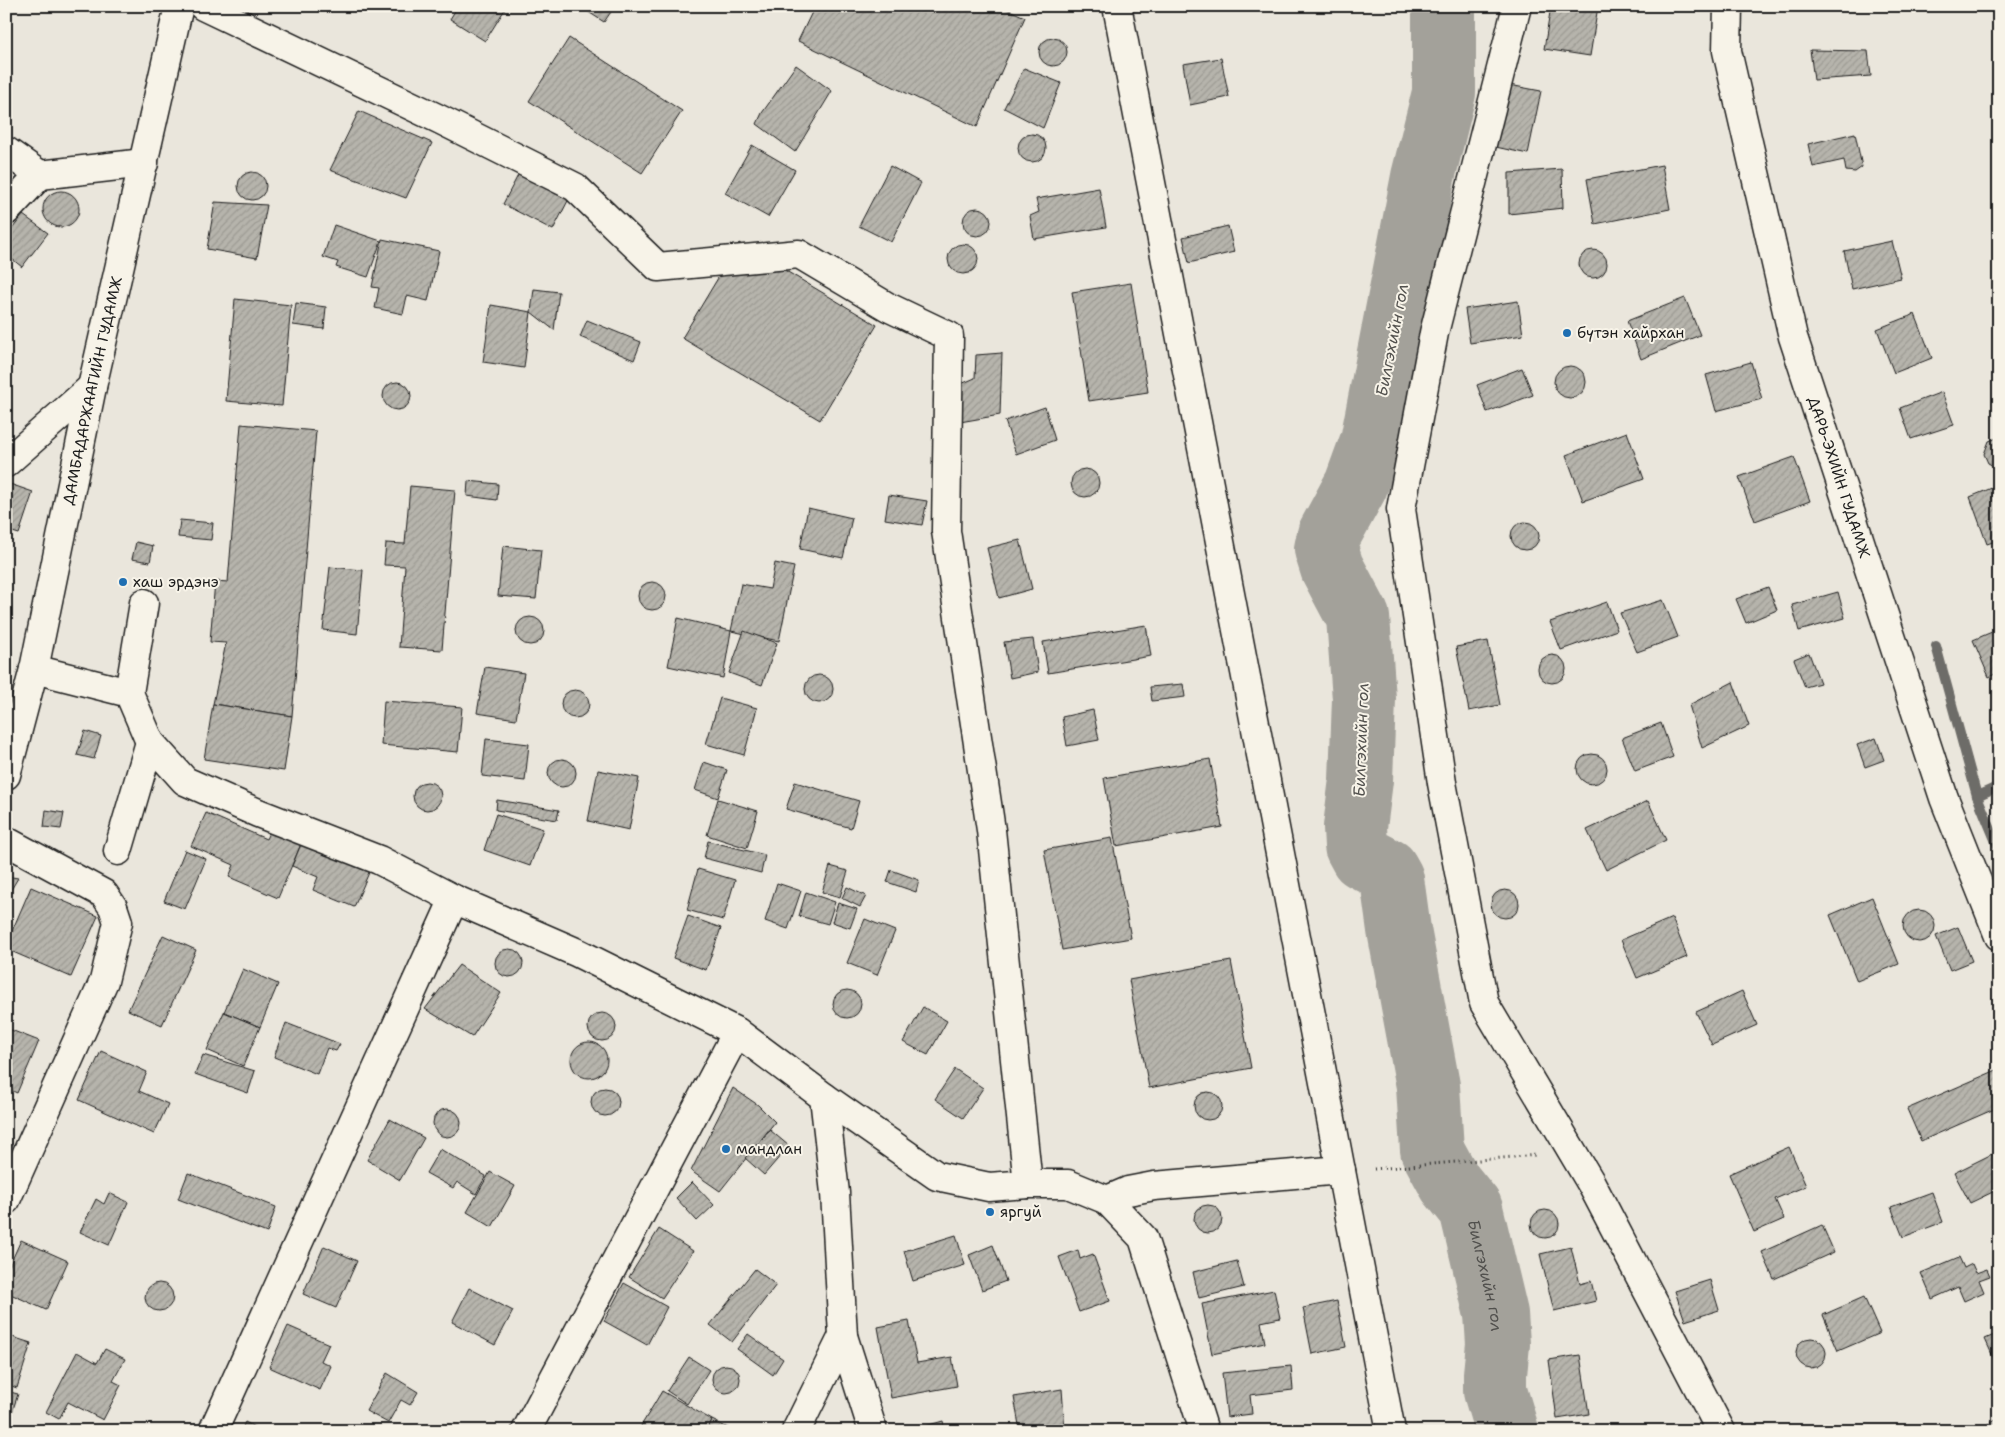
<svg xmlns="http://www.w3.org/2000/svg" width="2005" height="1437" viewBox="0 0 2005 1437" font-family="'Shantell Sans',sans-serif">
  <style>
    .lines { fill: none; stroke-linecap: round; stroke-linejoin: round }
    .stream { stroke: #6d6c68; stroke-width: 10 }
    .river { stroke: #a3a19a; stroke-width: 64 }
    .building { fill: url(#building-hatch); stroke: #1c1c1c }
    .minor-casing { stroke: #1c1c1c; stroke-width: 31 }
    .major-casing { stroke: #1c1c1c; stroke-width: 31 }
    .path { stroke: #1c1c1c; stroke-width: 3; stroke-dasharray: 1 4; stroke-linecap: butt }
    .minor { stroke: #f7f3e8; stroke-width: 28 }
    .major { stroke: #f7f3e8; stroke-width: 28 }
    .poi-dot { fill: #1f6fb2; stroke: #f7f3e8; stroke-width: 2 }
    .labels { text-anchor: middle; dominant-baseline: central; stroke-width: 4; stroke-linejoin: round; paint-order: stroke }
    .poi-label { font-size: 15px; fill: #1c1c1c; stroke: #f7f3e8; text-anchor: start }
    .street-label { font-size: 15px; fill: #1c1c1c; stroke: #f7f3e8 }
    .water-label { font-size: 16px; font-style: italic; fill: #52514e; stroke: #f7f3e8 }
  </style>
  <defs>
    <pattern id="building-hatch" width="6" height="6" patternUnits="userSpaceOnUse" patternTransform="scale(1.25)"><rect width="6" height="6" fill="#b6b4ac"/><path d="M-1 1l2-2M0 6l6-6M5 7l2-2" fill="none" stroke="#9c9a93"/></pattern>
  </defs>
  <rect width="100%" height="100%" fill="#eae6dc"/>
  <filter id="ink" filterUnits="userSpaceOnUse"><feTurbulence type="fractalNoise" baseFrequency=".02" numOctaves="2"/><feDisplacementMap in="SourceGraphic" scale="10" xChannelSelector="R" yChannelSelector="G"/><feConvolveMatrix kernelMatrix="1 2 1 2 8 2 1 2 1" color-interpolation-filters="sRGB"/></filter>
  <g filter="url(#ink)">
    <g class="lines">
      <g class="stream">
        <polyline points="1936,646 1977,796 1999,849"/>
        <polyline points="1977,796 1999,786"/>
      </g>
      <path class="river" id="s1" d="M1444 6V93L1423 177 1372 441 1356 485 1329 535 1326 549 1332 568 1358 617 1364 699 1361 780 1355 827 1356 846 1362 857 1387 870 1392 879 1399 930 1428 1086 1432 1150 1450 1183 1471 1209 1496 1314 1498 1344 1495 1374V1391L1507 1431"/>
    </g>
    <g class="building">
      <polygon points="458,6 507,6 485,41 450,19"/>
      <polygon points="579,6 615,6 604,22"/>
      <polygon points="815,6 1000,6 1025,17 977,127 798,41"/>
      <polygon points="1551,6 1598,6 1590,56 1544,49"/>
      <circle cx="1053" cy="52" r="14"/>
      <polygon points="569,38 682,111 642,173 529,101"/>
      <polygon points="1810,50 1868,51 1871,76 1814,80"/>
      <polygon points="1221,58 1229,97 1190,105 1183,64"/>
      <polygon points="796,65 832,91 795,152 757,124 762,113"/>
      <polygon points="1024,68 1061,83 1043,128 1004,108"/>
      <polygon points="1504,84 1541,91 1528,154 1491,146"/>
      <polygon points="359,111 432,143 406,198 330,170"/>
      <polygon points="1855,133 1862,167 1855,172 1846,171 1844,160 1813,167 1808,144"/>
      <circle cx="1032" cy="148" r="14"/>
      <polygon points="752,145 795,170 768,217 725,193"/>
      <polygon points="525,162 575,187 553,230 503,204"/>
      <polygon points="1662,165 1670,209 1595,224 1587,179"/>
      <polygon points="890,166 921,183 891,242 859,226"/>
      <polygon points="1562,169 1563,208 1509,214 1509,173"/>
      <circle cx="252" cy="186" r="14"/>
      <polygon points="1099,188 1106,227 1034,239 1030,216 1039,212 1036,199"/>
      <circle cx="61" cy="209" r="18"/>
      <polygon points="215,202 267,205 257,258 207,249"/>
      <circle cx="977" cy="222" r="14"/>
      <polygon points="23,215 48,233 22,267 6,254 6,237"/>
      <polygon points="334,225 381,241 368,277 336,267 338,262 323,257"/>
      <polygon points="1228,226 1234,252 1189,263 1183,237"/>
      <polygon points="382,239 439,251 428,301 407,296 403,314 375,308 379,288 372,287"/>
      <polygon points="1892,241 1901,278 1852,289 1844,251"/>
      <polygon points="739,243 877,325 820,420 682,338"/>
      <circle cx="963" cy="259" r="15"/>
      <circle cx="1593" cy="264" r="14"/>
      <polygon points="1131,283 1148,392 1089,401 1072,292"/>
      <polygon points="534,289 559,292 554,330 531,312"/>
      <polygon points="1685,298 1700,335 1641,359 1627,321"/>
      <polygon points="235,299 291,305 282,406 226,401"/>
      <polygon points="1518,301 1523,335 1470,343 1465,309"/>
      <polygon points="296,303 326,307 324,329 293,325"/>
      <polygon points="491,305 531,312 524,368 483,362"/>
      <polygon points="1915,314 1932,358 1894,373 1877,329"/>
      <polygon points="587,320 641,342 634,360 580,337"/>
      <polygon points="1002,353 1000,415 960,422 961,384 975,378 976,355"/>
      <polygon points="1751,362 1762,399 1716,411 1706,375"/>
      <circle cx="1570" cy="382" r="16"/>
      <polygon points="1522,368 1533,395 1487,412 1477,385"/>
      <circle cx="397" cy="396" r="14"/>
      <polygon points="1942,392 1954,425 1911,439 1900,408"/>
      <polygon points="1045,407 1055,440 1016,454 1005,421"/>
      <polygon points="241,424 316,431 292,716 213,704 226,643 210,642 215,581 228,582"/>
      <polygon points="1627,432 1644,479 1583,501 1566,455"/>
      <polygon points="1997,438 1999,438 1999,468 1997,468 1988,463 1984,454 1989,441"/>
      <polygon points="1794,457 1810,501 1755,521 1739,477"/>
      <circle cx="1085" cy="483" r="14"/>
      <polygon points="468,481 498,484 497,500 467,496"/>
      <polygon points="7,483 33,492 19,534 6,530"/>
      <polygon points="1999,485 1999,540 1987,544 1970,497"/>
      <polygon points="410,486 455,490 442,650 399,647 405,566 384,565 386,543 405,544"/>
      <polygon points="889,495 927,501 922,525 885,519"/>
      <polygon points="808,508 852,518 843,558 800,549"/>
      <polygon points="180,520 213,523 211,540 178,537"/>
      <circle cx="1525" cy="536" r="14"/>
      <polygon points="1020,540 1032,589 999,598 987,548"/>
      <polygon points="136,542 153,546 150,562 132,559"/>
      <polygon points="503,546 541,550 536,599 498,596"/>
      <polygon points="775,563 794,567 779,641 731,631 741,584 770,589"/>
      <polygon points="330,567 363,570 357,634 323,630"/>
      <circle cx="652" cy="596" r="14"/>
      <polygon points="1768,587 1777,610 1746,623 1736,599"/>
      <polygon points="1838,592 1845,618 1799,631 1792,605"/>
      <polygon points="1663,600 1678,637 1637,652 1620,613"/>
      <polygon points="1607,602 1617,630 1561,650 1550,622"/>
      <circle cx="530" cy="631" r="14"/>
      <polygon points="678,618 731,631 723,678 668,666"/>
      <polygon points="1146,625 1151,656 1048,673 1043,642"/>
      <polygon points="1999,629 1999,672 1989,677 1973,640"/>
      <polygon points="744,631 777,643 762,685 729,673"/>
      <polygon points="1033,639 1038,672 1010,678 1004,642"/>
      <polygon points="1488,641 1500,705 1469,711 1456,647"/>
      <polygon points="1809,653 1820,683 1805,687 1794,659"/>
      <circle cx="1552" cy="669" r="14"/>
      <polygon points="485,667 524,673 516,719 477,713"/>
      <circle cx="819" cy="689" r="14"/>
      <polygon points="1733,682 1749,726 1702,748 1689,705"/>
      <polygon points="1183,684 1185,697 1152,701 1150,687"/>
      <circle cx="575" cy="704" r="14"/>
      <polygon points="720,698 757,708 744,755 706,744"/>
      <polygon points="384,701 462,707 458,752 381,745"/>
      <polygon points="213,704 292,716 284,771 204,759"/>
      <polygon points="1093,710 1099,740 1067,746 1062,717"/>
      <polygon points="1661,723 1673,757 1635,771 1622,738"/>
      <polygon points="85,731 101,736 94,759 77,755"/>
      <polygon points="1876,738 1884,760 1865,767 1857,745"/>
      <polygon points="486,739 529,744 525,781 482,776"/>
      <circle cx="1592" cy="769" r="15"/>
      <circle cx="562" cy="773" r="14"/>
      <polygon points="1210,759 1222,827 1116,846 1104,778"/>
      <polygon points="704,762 727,770 718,798 695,790"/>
      <polygon points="598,770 639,778 629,830 588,821"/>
      <circle cx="427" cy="796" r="14"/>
      <polygon points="795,782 859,801 851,828 786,809"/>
      <polygon points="718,799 758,811 747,848 707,835"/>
      <polygon points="497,800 559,810 557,820 496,810"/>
      <polygon points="1648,801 1666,840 1606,870 1587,830"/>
      <polygon points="46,810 64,813 61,829 44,827"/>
      <polygon points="206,813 266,839 273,824 304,837 278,898 229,877 234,865 191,846"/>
      <polygon points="496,814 543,829 530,866 484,850"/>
      <polygon points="304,837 371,868 354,907 313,890 318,877 292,866"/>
      <polygon points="1112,838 1131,938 1062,950 1044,850"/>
      <polygon points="708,841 765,855 761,873 704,858"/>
      <polygon points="185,850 206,859 185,909 164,901"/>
      <polygon points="830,866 848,871 840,897 822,892"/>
      <polygon points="698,869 735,880 723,920 687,910"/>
      <polygon points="891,870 919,880 916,892 887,882"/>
      <polygon points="6,876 18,878 6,898"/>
      <polygon points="777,883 801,891 788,929 765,921"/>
      <polygon points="31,887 98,916 71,977 6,949 6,945"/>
      <polygon points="847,887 866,896 860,907 842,898"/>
      <circle cx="1505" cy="904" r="14"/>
      <polygon points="806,892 835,902 828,924 799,916"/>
      <polygon points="1872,897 1899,964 1857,981 1830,915"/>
      <polygon points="838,903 857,909 850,928 832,922"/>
      <circle cx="1919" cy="926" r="16"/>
      <polygon points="688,916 721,928 706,970 673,958"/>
      <polygon points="1672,918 1687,957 1637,978 1621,940"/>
      <polygon points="865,919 895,931 877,975 847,963"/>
      <polygon points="1958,927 1972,961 1950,970 1936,936"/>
      <polygon points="163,935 196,950 162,1025 128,1010"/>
      <circle cx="509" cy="963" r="14"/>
      <polygon points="1231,961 1251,1068 1149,1088 1129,980"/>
      <polygon points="459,965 501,993 472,1037 425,1009"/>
      <polygon points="243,969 278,984 260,1027 224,1012"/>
      <circle cx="847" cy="1004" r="14"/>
      <polygon points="1742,991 1757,1025 1712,1045 1696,1012"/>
      <polygon points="923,1007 947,1021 928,1055 903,1042"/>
      <polygon points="224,1012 260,1027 243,1066 207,1050"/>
      <circle cx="602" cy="1027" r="14"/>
      <polygon points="286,1023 340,1044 336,1051 327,1048 317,1074 274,1057"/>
      <polygon points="6,1028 39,1041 17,1093 6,1088"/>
      <circle cx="589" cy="1060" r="18"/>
      <polygon points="101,1051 147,1072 139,1091 168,1104 154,1134 79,1100"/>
      <polygon points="203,1055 255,1071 248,1093 195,1074"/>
      <polygon points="955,1069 983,1088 963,1118 935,1099"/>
      <polygon points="1999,1069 1999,1107 1921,1141 1907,1109"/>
      <circle cx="605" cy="1102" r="14"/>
      <polygon points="733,1088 758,1105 775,1122 720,1191 691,1171"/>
      <circle cx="1208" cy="1106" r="14"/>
      <circle cx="447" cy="1123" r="14"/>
      <polygon points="390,1119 424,1138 400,1180 367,1160"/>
      <polygon points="770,1130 789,1146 764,1175 745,1158"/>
      <polygon points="1789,1147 1806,1186 1775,1199 1784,1219 1754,1232 1729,1174"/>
      <polygon points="440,1149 486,1176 476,1194 457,1182 453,1188 426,1173"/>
      <polygon points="1992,1154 1999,1166 1999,1189 1970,1203 1954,1173"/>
      <polygon points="490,1172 515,1186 492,1227 467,1212"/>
      <polygon points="188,1173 276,1207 267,1233 178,1199"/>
      <polygon points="692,1182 714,1205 697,1221 676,1198"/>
      <polygon points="1932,1192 1943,1222 1903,1237 1891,1207"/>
      <polygon points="109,1193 128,1202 109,1245 80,1232 96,1199 104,1204"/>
      <circle cx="1208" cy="1219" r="14"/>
      <circle cx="1545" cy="1224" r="14"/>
      <polygon points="1822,1225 1834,1252 1774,1279 1762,1252"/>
      <polygon points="659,1229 693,1251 662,1298 629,1277"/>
      <polygon points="956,1235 965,1265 913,1281 904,1251"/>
      <polygon points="21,1240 68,1261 46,1310 6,1292 6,1273"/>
      <polygon points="993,1245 1006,1281 982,1290 969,1255"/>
      <polygon points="324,1246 357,1261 336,1308 303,1294"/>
      <polygon points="1571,1247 1580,1284 1591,1281 1596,1301 1554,1311 1540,1254"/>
      <polygon points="1078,1250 1080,1259 1093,1254 1110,1301 1079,1312 1059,1257"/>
      <polygon points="1959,1257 1964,1268 1972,1264 1976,1273 1987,1269 1990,1276 1979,1280 1984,1292 1964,1301 1958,1287 1932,1299 1921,1273"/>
      <polygon points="1237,1261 1244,1287 1199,1298 1193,1272"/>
      <polygon points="755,1269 776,1285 732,1342 710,1325"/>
      <polygon points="1710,1280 1719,1310 1685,1321 1675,1291"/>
      <polygon points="624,1283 667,1307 647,1345 604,1321"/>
      <circle cx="159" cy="1297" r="14"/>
      <polygon points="469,1288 513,1311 495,1345 452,1322"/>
      <polygon points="1274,1290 1280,1318 1261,1322 1265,1343 1212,1354 1202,1304"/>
      <polygon points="1864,1297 1880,1333 1838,1351 1823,1315"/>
      <polygon points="1337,1301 1346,1347 1312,1354 1303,1308"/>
      <polygon points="909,1321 917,1363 952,1357 957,1386 891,1398 878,1327"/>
      <polygon points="288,1326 329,1344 321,1361 331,1366 320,1390 269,1367"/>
      <polygon points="1999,1333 1999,1368 1998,1368 1985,1339"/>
      <polygon points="748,1334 783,1359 773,1375 737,1349"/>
      <polygon points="6,1335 31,1343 17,1388 6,1384"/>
      <circle cx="1811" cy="1353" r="15"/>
      <polygon points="105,1349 125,1359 113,1381 121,1385 103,1420 68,1402 59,1419 46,1412 77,1352 97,1363"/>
      <polygon points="1580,1355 1589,1414 1557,1419 1549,1360"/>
      <polygon points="689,1357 709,1370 687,1404 667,1391"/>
      <circle cx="726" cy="1379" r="14"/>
      <polygon points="1291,1366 1293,1390 1250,1395 1252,1414 1227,1417 1222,1373"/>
      <polygon points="387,1373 418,1392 410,1405 401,1400 388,1423 366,1411"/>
      <polygon points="1062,1389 1065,1431 1020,1431 1014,1397"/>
      <polygon points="6,1391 18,1394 6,1431"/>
      <polygon points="662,1391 712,1420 707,1431 638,1431"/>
      <polygon points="1999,1418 1999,1431 1989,1431 1986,1426"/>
      <polygon points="712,1420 734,1431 707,1431"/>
      <polygon points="943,1421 945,1431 911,1431 911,1430"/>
      <polygon points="245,1422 262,1431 241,1431"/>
    </g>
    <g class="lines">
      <defs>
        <g id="minor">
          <polyline points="203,6 439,119 575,187 658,267 799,254 888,307 949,336 946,531 991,830 1028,1184"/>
          <polyline points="1117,6 1391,1431"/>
          <polyline points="1517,6 1434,333 1401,509 1442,783 1484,1003 1591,1183 1721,1431"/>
          <polyline points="6,151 40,175 144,163"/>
          <polyline points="6,211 40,175"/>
          <polyline points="6,463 92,387"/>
          <polyline points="34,669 129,693 150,742 185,781 258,813 379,860 454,899 578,953 737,1032 824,1097 835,1193 843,1336 873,1431"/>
          <polyline points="129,693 144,603"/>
          <polyline points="6,841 104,894 113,907 118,922 104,981 6,1200"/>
          <polyline points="118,851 150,742"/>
          <polyline points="824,1097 937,1176 989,1187 1028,1184 1068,1184 1107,1200 1143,1238 1204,1431"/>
          <polyline points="1107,1200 1128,1191 1154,1186 1341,1170"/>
          <polyline points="213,1431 454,899"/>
          <polyline points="526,1431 737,1032"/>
          <polyline points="796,1431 843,1336"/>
        </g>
        <g id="major">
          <path id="s2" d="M1728 6 1727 51 1793 337 1944 798 1999 936"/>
          <path id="s3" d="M6 775 34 669 92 387 179 6"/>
        </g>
      </defs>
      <use href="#minor" class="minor-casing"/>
      <use href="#major" class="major-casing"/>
      <polyline class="path" points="1374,1169 1537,1155"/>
      <use href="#minor" class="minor"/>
      <use href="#major" class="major"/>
    </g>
  </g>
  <g class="poi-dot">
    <circle cx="1567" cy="333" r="5"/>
    <circle cx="123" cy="582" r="5"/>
    <circle cx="726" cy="1149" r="5"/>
    <circle cx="990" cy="1212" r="5"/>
  </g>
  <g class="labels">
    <g class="poi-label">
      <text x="1577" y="333">бүтэн хайрхан</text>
      <text x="133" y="582">хаш эрдэнэ</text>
      <text x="736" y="1149">мандлан</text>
      <text x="1000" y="1212">яргуй</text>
    </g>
    <g class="street-label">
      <text stroke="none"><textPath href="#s3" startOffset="394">ДАМБАДАРЖААГИЙН ГУДАМЖ</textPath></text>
      <text stroke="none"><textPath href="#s2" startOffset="486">ДАРЬ-ЭХИЙН ГУДАМЖ</textPath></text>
    </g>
    <g class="water-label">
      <text transform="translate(1392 340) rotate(-79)">Билгэхийн гол</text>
      <text transform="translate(1361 740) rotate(-88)">Билгэхийн гол</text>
      <text stroke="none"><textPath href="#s1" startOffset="1330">Билгэхийн гол</textPath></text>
    </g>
  </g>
  <rect width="2005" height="1437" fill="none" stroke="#f7f3e8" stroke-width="25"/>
  <rect x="12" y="12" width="1980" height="1412" fill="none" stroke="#1c1c1c" stroke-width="2" filter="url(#ink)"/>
</svg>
